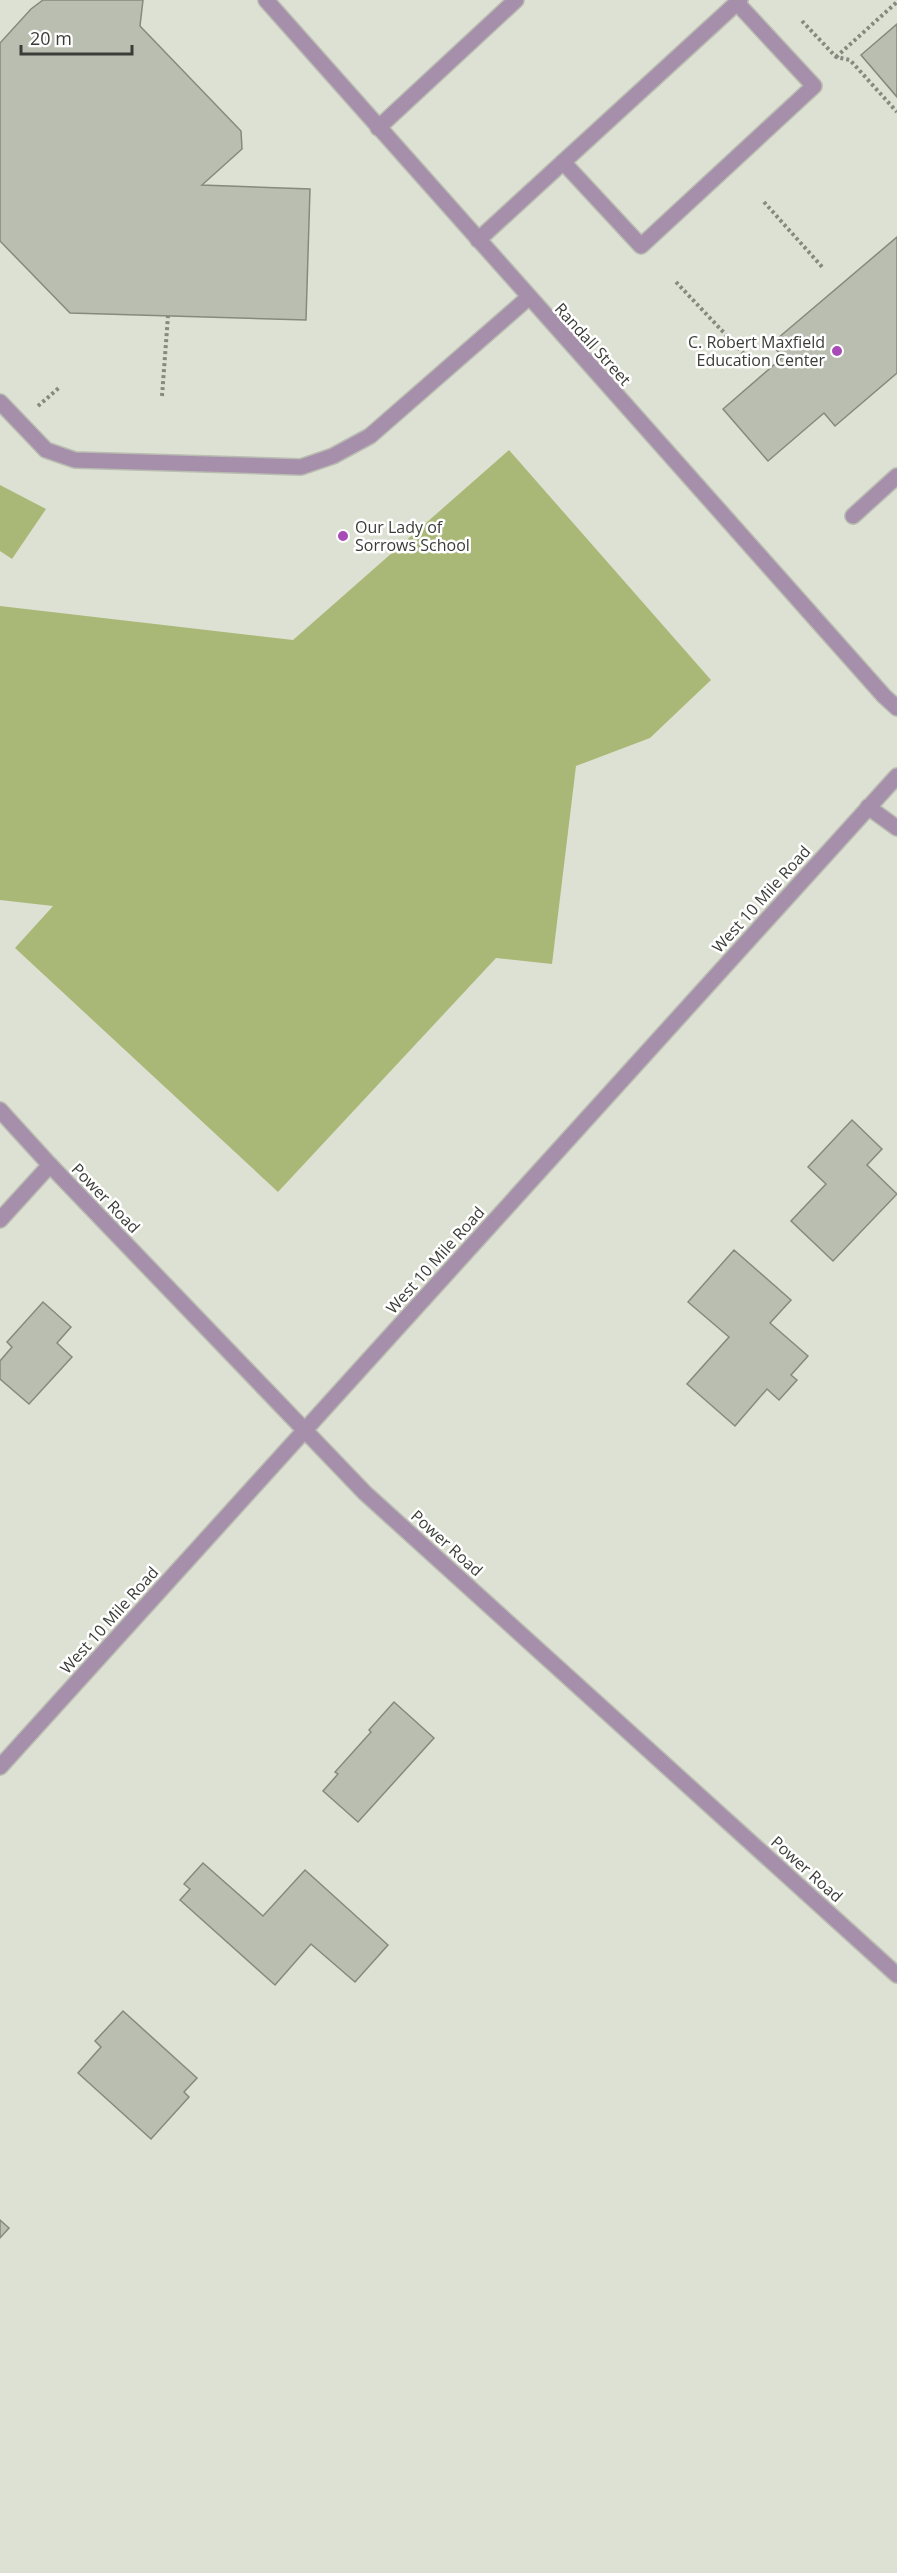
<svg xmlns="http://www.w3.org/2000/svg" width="897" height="2573" viewBox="0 0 897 2573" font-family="'Open Sans',sans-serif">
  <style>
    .green { fill: #aab877 }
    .building { fill: #babeb0; stroke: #86897c; stroke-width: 1.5 }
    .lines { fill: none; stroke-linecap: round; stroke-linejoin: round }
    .minor-casing { stroke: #b9bdb1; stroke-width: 18 }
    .path { stroke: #878980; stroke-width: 4; stroke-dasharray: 3 3; stroke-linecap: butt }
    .minor { stroke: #a68faa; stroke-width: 15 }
    .poi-dot { fill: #a74bb6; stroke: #fff; stroke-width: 2 }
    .labels { text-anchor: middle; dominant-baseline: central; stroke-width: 5; stroke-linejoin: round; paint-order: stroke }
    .poi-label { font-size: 16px; fill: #3b3c37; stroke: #fff; text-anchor: end }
    .street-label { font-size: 16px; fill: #3b3c37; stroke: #fff }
  </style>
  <rect width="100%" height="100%" fill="#dde1d3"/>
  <g class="green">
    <polygon points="509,450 711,680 650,738 576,766 552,964 496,958 278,1192 15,948 53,906 0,900 0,606 293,640"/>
    <polygon points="0,485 46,509 12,559 0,551"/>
  </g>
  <g class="building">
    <polygon points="43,0 143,0 140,26 241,131 242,149 202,185 310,189 306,320 70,313 0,241 0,43 31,9"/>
    <polygon points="897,24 897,97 861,55"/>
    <polygon points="897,237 897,373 835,426 824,413 768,461 723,409 783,357 771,344"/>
    <polygon points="852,1120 882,1149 867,1165 897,1194 833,1261 791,1221 826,1184 808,1167"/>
    <polygon points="734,1250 791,1300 770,1323 808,1356 791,1375 797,1380 779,1400 767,1389 735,1426 687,1384 729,1337 688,1302"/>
    <polygon points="43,1302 71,1327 57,1343 72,1357 29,1404 0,1379 0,1361 12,1347 7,1342"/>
    <polygon points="394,1702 434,1738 358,1822 323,1791 338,1774 335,1772 371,1732 369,1730"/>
    <polygon points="203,1863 263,1916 305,1870 388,1945 355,1982 311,1944 275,1985 180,1900 190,1889 184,1884"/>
    <polygon points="123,2011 197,2078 184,2092 189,2097 151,2139 78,2073 101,2047 95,2041"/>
    <polygon points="0,2220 9,2228 0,2238"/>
  </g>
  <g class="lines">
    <defs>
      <g id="minor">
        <polyline points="266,0 884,696 897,708"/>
        <polyline points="378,128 516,0"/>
        <polyline points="563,162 641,246 814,86 737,3"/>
        <polyline points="478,240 740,0"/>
        <polyline points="0,402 46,450 75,460 301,467 333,456 370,436 528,298"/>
        <polyline points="853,516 897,476"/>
        <polyline points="868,807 897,828"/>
        <polyline points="0,1110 50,1165 365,1493 897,1975"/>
        <polyline points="0,1220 50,1165"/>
        <polyline points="0,1767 897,776"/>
      </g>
    </defs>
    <use href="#minor" class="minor-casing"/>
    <g class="path">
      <polyline points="802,21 836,57 850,60 897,112"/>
      <polyline points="836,57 897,2"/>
      <polyline points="764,202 824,269"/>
      <polyline points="676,282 745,355"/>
      <polyline points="162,396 168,316"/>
      <polyline points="38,406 60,387"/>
    </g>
    <use href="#minor" class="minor"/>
  </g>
  <g class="poi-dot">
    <circle cx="837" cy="351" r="6"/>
    <circle cx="343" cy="536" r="6"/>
  </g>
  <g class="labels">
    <g class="poi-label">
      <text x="825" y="342">C. Robert Maxfield<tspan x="825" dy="18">Education Center</tspan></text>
      <text x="355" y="527" text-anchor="start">Our Lady of<tspan x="355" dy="18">Sorrows School</tspan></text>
    </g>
    <g class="street-label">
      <text transform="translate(593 344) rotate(48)">Randall Street</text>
      <text transform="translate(761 899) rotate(-48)">West 10 Mile Road</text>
      <text transform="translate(106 1198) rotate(46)">Power Road</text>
      <text transform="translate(435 1260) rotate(-48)">West 10 Mile Road</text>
      <text transform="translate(447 1543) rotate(42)">Power Road</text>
      <text transform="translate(109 1620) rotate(-48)">West 10 Mile Road</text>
      <text transform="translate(807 1869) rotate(42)">Power Road</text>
    </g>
  </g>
  <path d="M21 45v9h111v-9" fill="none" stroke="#3b3c37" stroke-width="3"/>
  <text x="30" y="45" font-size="18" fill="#3b3c37" stroke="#ffffff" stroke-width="4.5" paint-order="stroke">20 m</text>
</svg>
